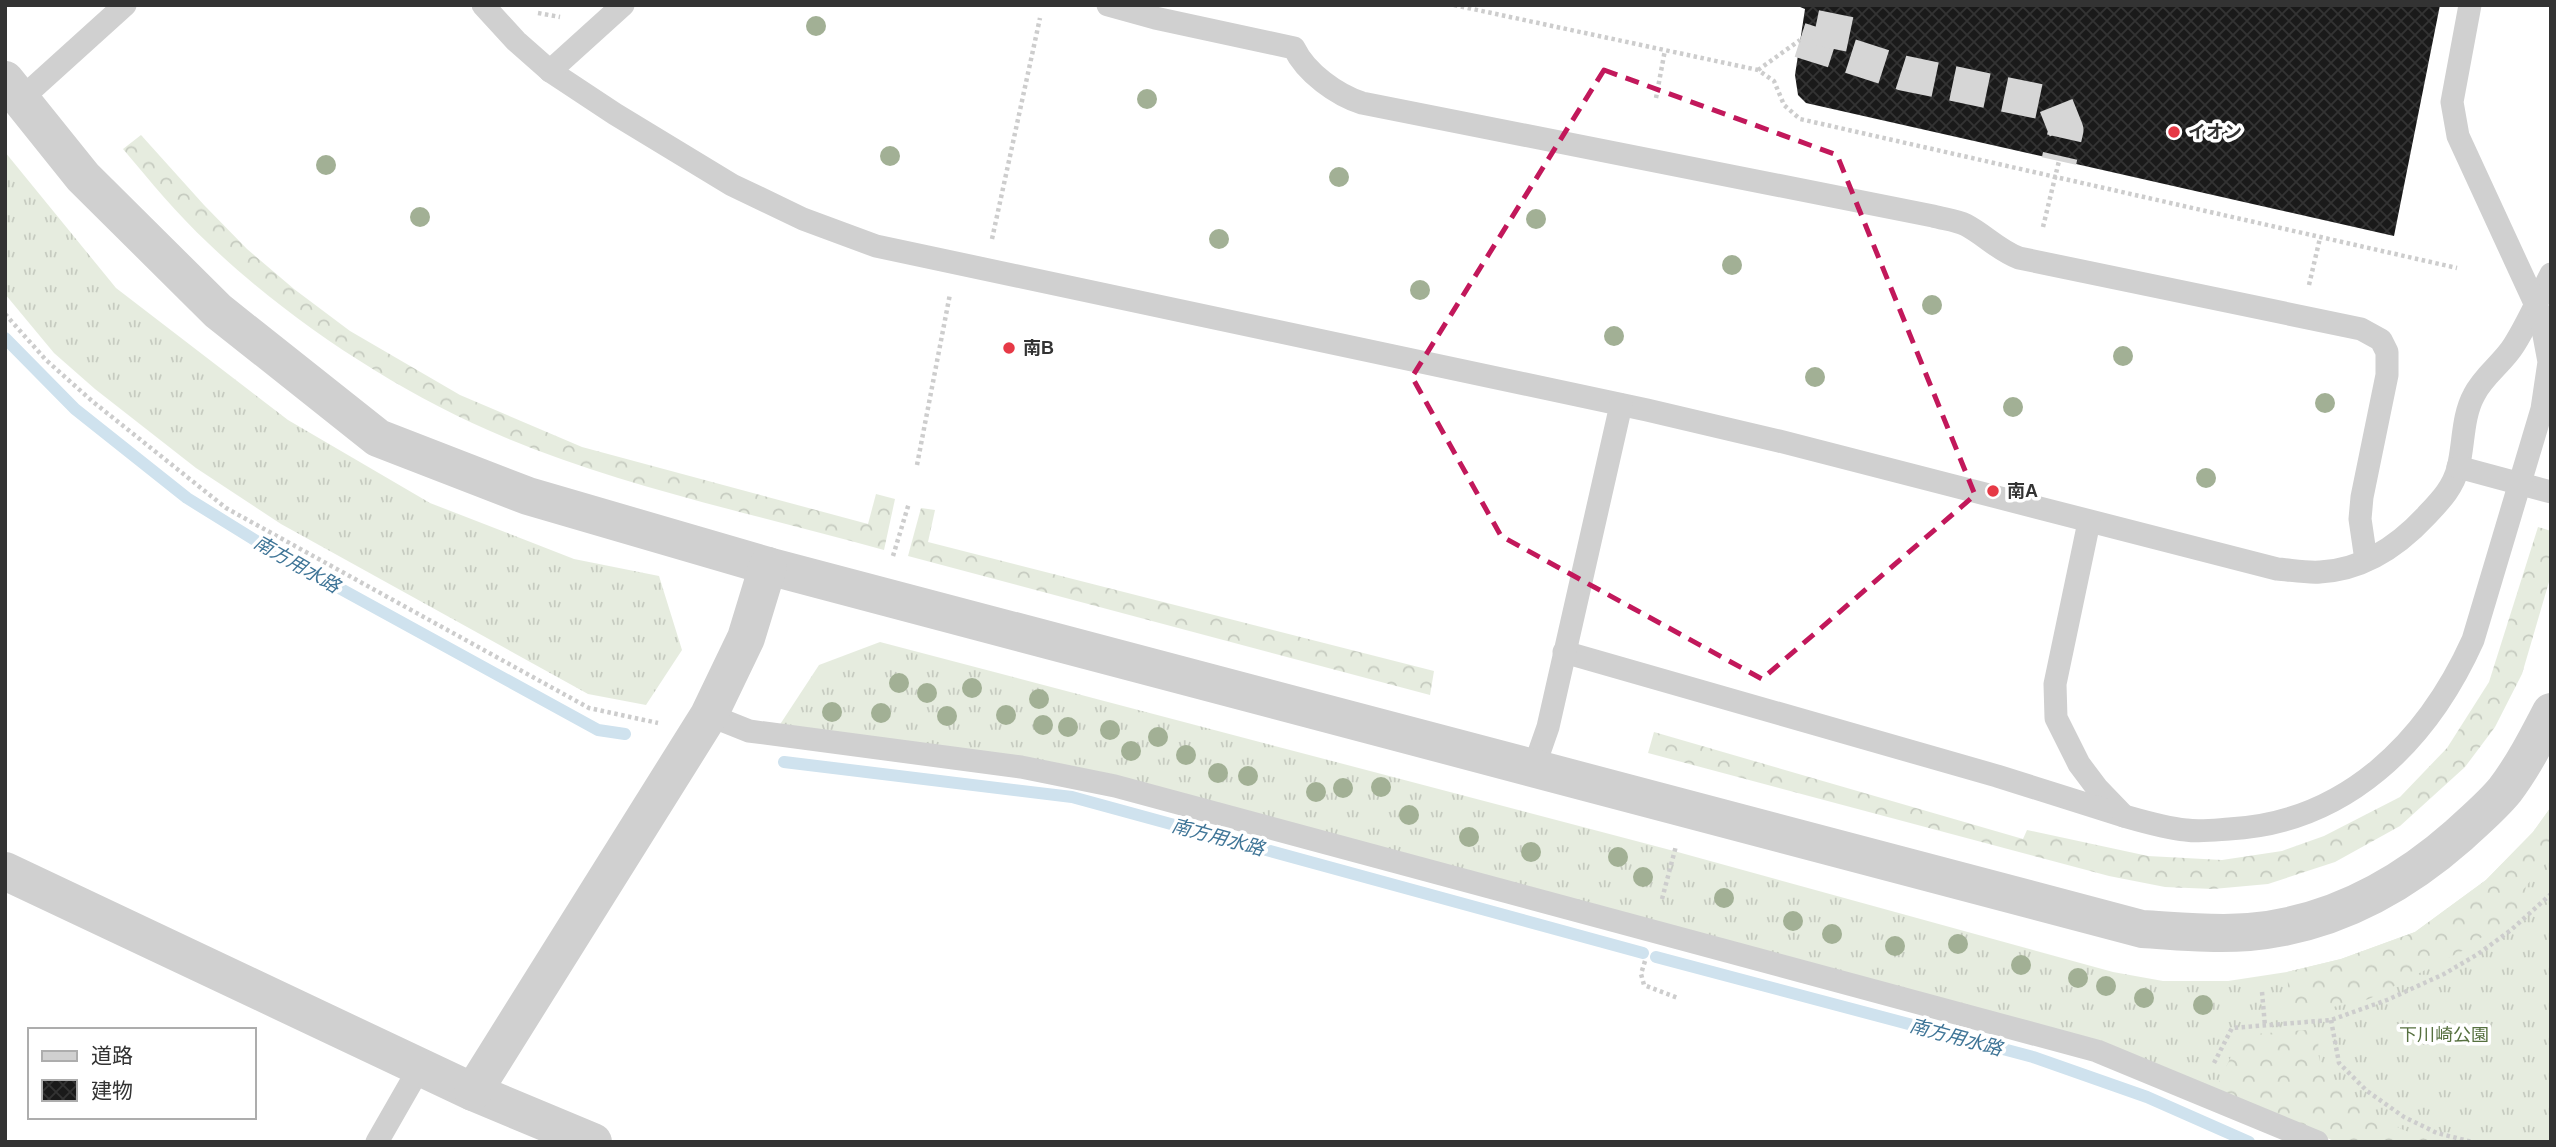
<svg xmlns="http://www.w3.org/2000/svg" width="2556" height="1147" viewBox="0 0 2556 1147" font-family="Arial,'Noto Sans JP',sans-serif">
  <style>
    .grass { fill: url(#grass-tufts) }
    .forest { fill: url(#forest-crowns) }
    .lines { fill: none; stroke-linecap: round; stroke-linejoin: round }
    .stream { stroke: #cfe2ee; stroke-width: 12 }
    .building { fill: url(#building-cross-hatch) }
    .pedestrian-tunnel { stroke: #d6d6d6; stroke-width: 35; stroke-dasharray: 35 18; stroke-linecap: butt }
    .path { stroke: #cdcdcd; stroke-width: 4.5; stroke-dasharray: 3.5 3.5; stroke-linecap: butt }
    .service { stroke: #d0d0d0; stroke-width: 23 }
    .tertiary { stroke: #d0d0d0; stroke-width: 38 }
    .service-bridge { stroke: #d0d0d0; stroke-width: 23 }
    .tree { fill: #a2b095 }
    .marked { fill: none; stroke: #c2185b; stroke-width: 5; stroke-dasharray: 14 9; stroke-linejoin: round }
    .poi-dot { fill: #e63946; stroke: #fff; stroke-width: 2.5 }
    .labels { text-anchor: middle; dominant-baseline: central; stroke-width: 7; stroke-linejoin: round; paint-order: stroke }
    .poi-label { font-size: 18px; font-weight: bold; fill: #333; stroke: #fff; text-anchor: start }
    .park-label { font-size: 18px; fill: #56703f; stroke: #fff }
    .water-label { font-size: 19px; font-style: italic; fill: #3f7597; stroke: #fff }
  </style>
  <defs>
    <pattern id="grass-tufts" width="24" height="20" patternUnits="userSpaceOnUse" patternTransform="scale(1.75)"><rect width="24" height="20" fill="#e6ecdf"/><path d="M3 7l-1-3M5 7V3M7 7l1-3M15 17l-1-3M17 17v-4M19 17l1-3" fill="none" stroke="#c6cbc0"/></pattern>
    <pattern id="forest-crowns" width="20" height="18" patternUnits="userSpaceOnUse" patternTransform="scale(1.75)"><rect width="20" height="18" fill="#e6ecdf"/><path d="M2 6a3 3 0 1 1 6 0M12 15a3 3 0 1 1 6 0" fill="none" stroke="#c6cbc0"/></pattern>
    <pattern id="building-cross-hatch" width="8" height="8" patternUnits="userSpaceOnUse" patternTransform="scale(1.75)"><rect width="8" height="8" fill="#1a1a1a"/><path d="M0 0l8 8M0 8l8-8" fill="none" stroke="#333"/></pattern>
  </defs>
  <rect width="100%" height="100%" fill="#fff"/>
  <g class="grass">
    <polygon points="5,152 116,288 288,420 430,503 574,559 659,576 682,650 646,705 588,694 281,524 196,468 95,389 54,353 5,294"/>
    <polygon points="880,642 1674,851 2113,972 2163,981 2228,981 2287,972 2341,959 2415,932 2486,880 2533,832 2551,807 2551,1142 2337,1142 2215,1091 1656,923 1101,772 779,726 819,665"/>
  </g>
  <g class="forest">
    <path d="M141 135 204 205 247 249 294 289 350 331 460 395 582 447 868 524 876 494 895 499 884 550C758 515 624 487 504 437 400 394 288 320 208 243 177 214 150 181 123 149Z"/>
    <polygon points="921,508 935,510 928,542 1434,671 1430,695 908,556"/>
    <polygon points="2538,527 2551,531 2551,575 2522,674 2495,727 2465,767 2400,826 2335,862 2268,884 2213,889 2165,887 2109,876 1648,753 1654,732 2023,839 2027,830 2148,856 2222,860 2282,851 2324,836 2400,797 2447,748 2489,682"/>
    <polygon points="2551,807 2551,857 2526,886 2522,909 2462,951 2369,999 2324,1009 2290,1013 2287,972 2341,959 2415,932 2486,880 2533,832"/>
    <polygon points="2319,1029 2318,1053 2322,1070 2356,1103 2399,1128 2433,1142 2337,1142 2215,1091 2241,1035"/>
  </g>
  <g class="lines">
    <g class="stream">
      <polyline points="5,338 75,409 187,498 279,555 598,730 625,734"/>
      <polyline points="784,762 1072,797 1643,953"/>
      <polyline points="1656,957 2033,1057 2147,1097 2249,1142"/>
    </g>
  </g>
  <polygon class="building" points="1795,5 2440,5 2394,236 1806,103 1798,95 1795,75 1805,9"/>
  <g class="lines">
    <g class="pedestrian-tunnel">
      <polyline points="1800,40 1903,73 2056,105 2066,130 2059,161"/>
      <polyline points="1829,48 1838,5"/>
    </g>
    <g class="path">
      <polyline points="1454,5 1758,70 1774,81 1784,105 1800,119 2457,268"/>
      <polyline points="538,13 560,17"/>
      <polyline points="1758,70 1800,40"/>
      <polyline points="1656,98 1665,50"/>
      <polyline points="2043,227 2059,161"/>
      <polyline points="992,239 1040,18"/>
      <polyline points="2309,285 2320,238"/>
      <polyline points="5,314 46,360 92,401 226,508 589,708 658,723"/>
      <polyline points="917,465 950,294"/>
      <polyline points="893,556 909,503"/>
      <polyline points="1662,899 1676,846"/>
      <polyline points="1645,961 1641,974 1644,985 1678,998"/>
      <polyline points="2262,992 2265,1026"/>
      <polyline points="2331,1020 2339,1063 2367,1091 2404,1117 2437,1133 2472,1142"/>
      <polyline points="2214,1063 2232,1028 2331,1020 2387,1000 2444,974 2478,954 2511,930 2551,894"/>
    </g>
    <g class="service">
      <path d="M483 5 516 41 550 71 615 114 732 185 803 219 876 246 1647 410 1779 441 2277 569C2291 570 2306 573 2320 572 2362 570 2398 546 2426 516 2440 501 2453 488 2458 468 2464 445 2462 417 2474 395 2483 376 2503 363 2514 345 2528 323 2539 297 2551 274"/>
      <path d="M1108 5 1155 18 1294 48C1306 73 1337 95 1362 103L1933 216C1943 219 1956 220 1966 225 1985 235 1998 250 2019 258L2361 329 2381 340 2387 352V375L2362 497 2360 519 2366 560"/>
      <polyline points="550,71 623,5"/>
      <polyline points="21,99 125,5"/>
      <polyline points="2458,467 2551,492"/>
      <polyline points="2089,522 2055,684 2056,718 2079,764 2097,788 2123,815"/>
      <polyline points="1564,652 1997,776 2124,816"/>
      <polyline points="709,715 749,731 1021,767 1115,786 2097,1051 2317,1142"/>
      <polyline points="1534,767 1548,727 1621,405"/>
      <polyline points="377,1142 420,1067"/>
    </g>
    <g class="tertiary">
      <path d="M5 80 83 177 218 311 378 438 528 496 768 566 2142 929C2177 931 2213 935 2249 932 2329 925 2399 888 2459 835 2474 821 2492 806 2505 790 2523 766 2537 739 2551 712"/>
      <polyline points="5,871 473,1092 593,1142"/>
      <polyline points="473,1092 709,715 746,638 768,566"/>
    </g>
    <path class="service-bridge" d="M2124 816C2145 822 2165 828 2186 830 2200 832 2215 830 2229 829 2346 823 2427 742 2473 640L2542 409 2549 362 2540 314 2458 136 2452 102 2470 5"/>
  </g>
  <g class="tree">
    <circle cx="816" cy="26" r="10"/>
    <circle cx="1147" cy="99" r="10"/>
    <circle cx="890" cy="156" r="10"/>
    <circle cx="326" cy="165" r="10"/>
    <circle cx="1339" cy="177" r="10"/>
    <circle cx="420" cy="217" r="10"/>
    <circle cx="1536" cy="219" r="10"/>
    <circle cx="1219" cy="239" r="10"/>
    <circle cx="1732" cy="265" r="10"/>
    <circle cx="1420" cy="290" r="10"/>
    <circle cx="1932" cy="305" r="10"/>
    <circle cx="1614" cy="336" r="10"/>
    <circle cx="2123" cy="356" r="10"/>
    <circle cx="1815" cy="377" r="10"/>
    <circle cx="2325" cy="403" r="10"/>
    <circle cx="2013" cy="407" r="10"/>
    <circle cx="2206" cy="478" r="10"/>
    <circle cx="899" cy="683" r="10"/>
    <circle cx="972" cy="688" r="10"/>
    <circle cx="927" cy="693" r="10"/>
    <circle cx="1039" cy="699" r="10"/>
    <circle cx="832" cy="712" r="10"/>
    <circle cx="881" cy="713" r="10"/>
    <circle cx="1006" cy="715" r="10"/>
    <circle cx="947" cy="716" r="10"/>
    <circle cx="1043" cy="725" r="10"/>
    <circle cx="1068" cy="727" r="10"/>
    <circle cx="1110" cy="730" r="10"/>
    <circle cx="1158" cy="737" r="10"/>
    <circle cx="1131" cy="751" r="10"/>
    <circle cx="1186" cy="755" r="10"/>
    <circle cx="1218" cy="773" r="10"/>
    <circle cx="1248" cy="776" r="10"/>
    <circle cx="1381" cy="787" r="10"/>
    <circle cx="1343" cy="788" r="10"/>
    <circle cx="1316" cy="792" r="10"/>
    <circle cx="1409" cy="815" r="10"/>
    <circle cx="1469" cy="837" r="10"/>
    <circle cx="1531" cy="852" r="10"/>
    <circle cx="1618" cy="857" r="10"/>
    <circle cx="1643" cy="877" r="10"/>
    <circle cx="1724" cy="898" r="10"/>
    <circle cx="1793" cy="921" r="10"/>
    <circle cx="1832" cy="934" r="10"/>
    <circle cx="1958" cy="944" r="10"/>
    <circle cx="1895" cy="946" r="10"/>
    <circle cx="2021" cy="965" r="10"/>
    <circle cx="2078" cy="978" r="10"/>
    <circle cx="2106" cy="986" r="10"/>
    <circle cx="2144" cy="998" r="10"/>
    <circle cx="2203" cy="1005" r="10"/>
  </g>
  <path class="marked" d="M1604 70 1837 155 1975 495 1762 679 1501 536 1412 377Z"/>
  <g class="poi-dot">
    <circle cx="2174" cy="132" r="7"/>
    <circle cx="1009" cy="348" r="7"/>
    <circle cx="1993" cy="491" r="7"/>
  </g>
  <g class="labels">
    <g class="poi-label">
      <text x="2188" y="132">イオン</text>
      <text x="1023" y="348">南B</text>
      <text x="2007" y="491">南A</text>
    </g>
    <g class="park-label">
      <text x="2444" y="1035">下川崎公園</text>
    </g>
    <g class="water-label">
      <text transform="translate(297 564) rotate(30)">南方用水路</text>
      <text transform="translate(1218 837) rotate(15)">南方用水路</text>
      <text transform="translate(1956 1037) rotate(15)">南方用水路</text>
    </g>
  </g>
  <rect width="2556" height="1147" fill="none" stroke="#333333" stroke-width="14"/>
  <rect x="28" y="1028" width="228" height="91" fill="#ffffff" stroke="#adadad" stroke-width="2"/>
  <rect x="42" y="1051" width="35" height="10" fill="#d0d0d0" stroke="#adadad" stroke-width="2"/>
  <text x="91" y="1063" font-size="21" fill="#333333">道路</text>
  <rect x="42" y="1080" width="35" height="21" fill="url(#building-cross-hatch)" stroke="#adadad" stroke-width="2"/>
  <text x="91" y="1098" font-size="21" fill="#333333">建物</text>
</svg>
